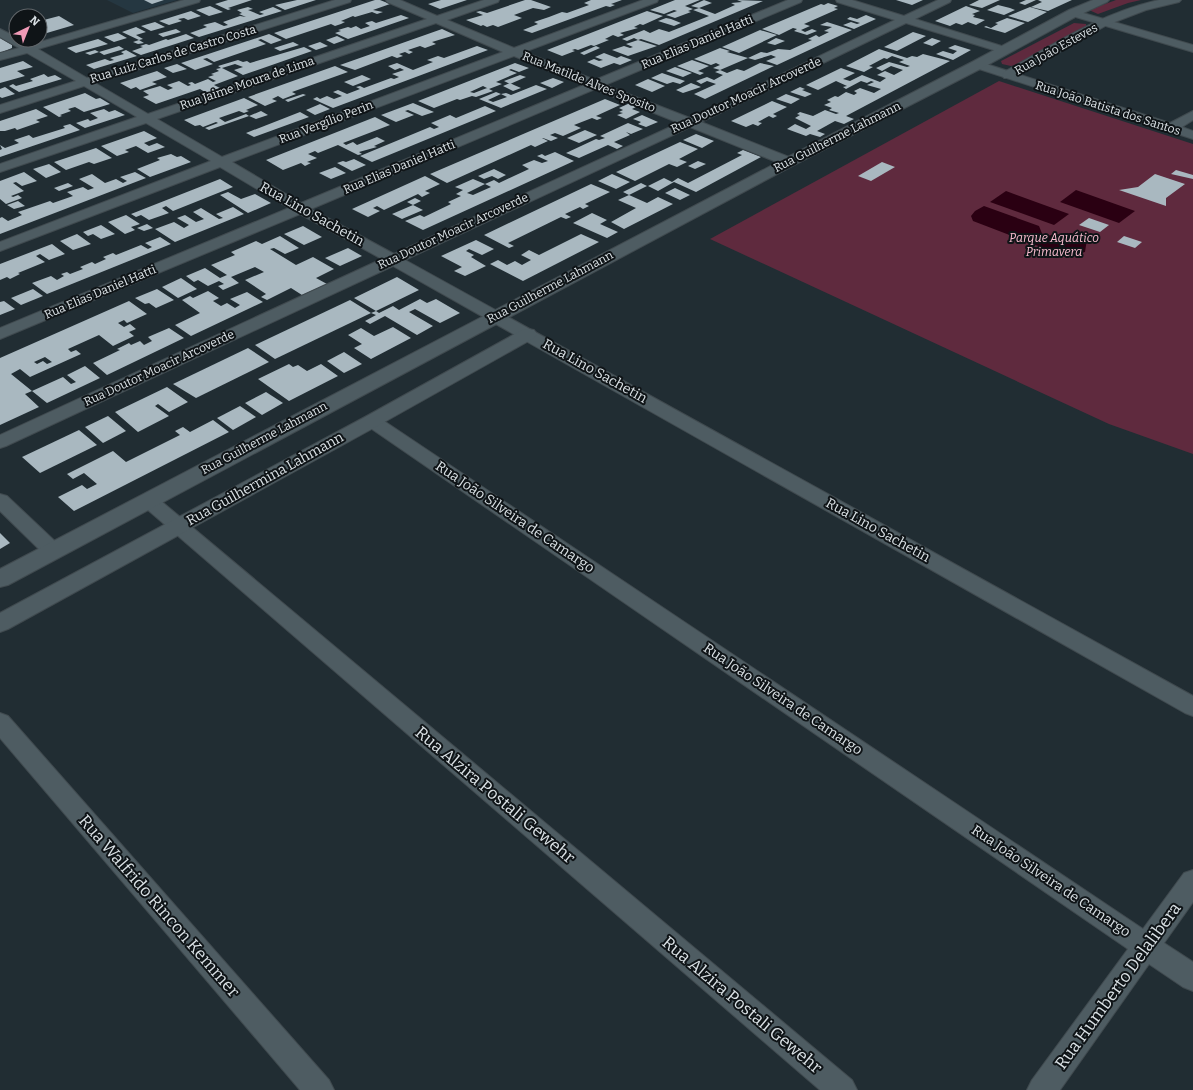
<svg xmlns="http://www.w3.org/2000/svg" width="1193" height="1090" viewBox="0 0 1193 1090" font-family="Bitter,serif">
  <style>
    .built { fill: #253741 }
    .green { fill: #5f2a3e }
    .water { fill: #2a0012 }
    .building { fill: #a9b8c0; fill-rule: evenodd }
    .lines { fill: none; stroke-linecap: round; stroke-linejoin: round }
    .street-casing { stroke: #404a4f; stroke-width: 2 }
    .secondary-casing { stroke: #404a4f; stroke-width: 2 }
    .street { fill: #4e5c62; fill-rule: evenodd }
    .secondary { fill: #4e5c62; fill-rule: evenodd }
    .labels { text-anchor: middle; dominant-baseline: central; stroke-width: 4; stroke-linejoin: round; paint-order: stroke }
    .far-street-label { font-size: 12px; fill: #dbe2e6; stroke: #0f1417 }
    .far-park-label { font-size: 12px; font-style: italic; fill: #fcbed1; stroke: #0f1417 }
    .street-label { font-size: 14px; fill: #dbe2e6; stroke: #0f1417 }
    .near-street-label { font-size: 17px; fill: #dbe2e6; stroke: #0f1417 }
  </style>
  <rect width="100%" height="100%" fill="#212d33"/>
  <polygon class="built" points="107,0 177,0 133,13"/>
  <g class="green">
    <polygon points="1116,0 1141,0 1128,3 1098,14 1089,10"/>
    <polygon points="1074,23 1086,24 1086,27 1019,64 1011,66 1002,64 1001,61 1003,60"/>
    <polygon points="999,81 1193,144 1193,454 1109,424 710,239"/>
  </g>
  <g class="water">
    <polygon points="1076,190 1135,211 1119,223 1060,202"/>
    <polygon points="1006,191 1069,214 1054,225 990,202"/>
    <polygon points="984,206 1039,226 1043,236 1072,233 1087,239 1085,252 1067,257 973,221 971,216 975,211"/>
  </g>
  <g class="building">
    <polygon points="144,0 164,0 152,4"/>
    <polygon points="228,0 252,0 228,8 231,9 228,10 215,4"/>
    <polygon points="297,0 316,0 285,10 275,5"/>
    <polygon points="375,0 380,0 390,4 373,10 383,12 377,14 372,12 355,17 353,16 341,21 345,22 341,24 335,26 331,24 286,39 274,33"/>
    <polygon points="441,0 467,0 440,9 428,4"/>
    <polygon points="525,0 531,0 551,7 544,10 533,8 514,15 522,18 498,27 493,25 487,27 483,25 481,26 466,20 483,15 476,12 480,11 487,13"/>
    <polygon points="591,0 622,0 611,4 615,5 610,7 606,6 532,33 523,30 538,24 534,22 549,17 562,12 567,13 589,5 584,3"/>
    <polygon points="675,0 700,0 685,6 693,9 688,11 691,12 675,18 666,15 677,11 674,10 664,14 650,10"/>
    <polygon points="704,0 712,3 699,8 691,6"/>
    <polygon points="737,0 763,1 659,45 641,39 638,40 634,38 627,41 622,39 644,30 650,33 659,29 669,32 709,16 693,10 699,8 715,14 735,5 731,3 742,2"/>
    <polygon points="896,0 923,0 912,5"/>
    <polygon points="979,0 1000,0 982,8 969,5"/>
    <polygon points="1026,0 1036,0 1025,5 1019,3"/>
    <polygon points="1038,0 1072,0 1048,11 1031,7 1042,2"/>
    <polygon points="828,3 838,6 834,8 838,9 804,24 810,26 801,30 805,32 812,29 817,31 807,35 794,31 797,29 793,28 779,35 762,29 821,4 824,5"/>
    <polygon points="998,5 1010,8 1015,10 1004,15 987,10"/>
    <polygon points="210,6 223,12 209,16 196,10"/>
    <polygon points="966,6 980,11 972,14 975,15 973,17 985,20 976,25 968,22 962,25 956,23 950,26 935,21"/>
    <polygon points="248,7 253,9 248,10 260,15 264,14 259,12 273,7 282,11 199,37 190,33 207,27 203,25 215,22 224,26 228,25 223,22 240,16 246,17 239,14 242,13 237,10"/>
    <polygon points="1030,7 1047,12 1028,22 1008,16"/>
    <polygon points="191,11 201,16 188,20 184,18 178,19 182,21 169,25 159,21"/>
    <polygon points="647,11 663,16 643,25 640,24 634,27 638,28 620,33 624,35 618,37 613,35 605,39 609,40 594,46 591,45 578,50 575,49 572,50 575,51 562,56 547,50"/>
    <polygon points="401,15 409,18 348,39 335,33 341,31 338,30 348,27 351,28 356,26 361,29 370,26 365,23 368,22 372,21 376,23"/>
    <polygon points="866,15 876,19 854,29 843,25 851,22 857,24 860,23 847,19 850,17 857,19"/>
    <polygon points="59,16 74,25 40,35 40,21"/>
    <polygon points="666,18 671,19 681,23 674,26 658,21"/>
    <polygon points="1007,18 1025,23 1005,33 984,27 986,26 991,28 998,24 995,23"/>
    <polygon points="155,22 165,27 151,31 141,26"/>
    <polygon points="827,22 852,30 777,65 766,61 776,57 771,55 755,60 748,58 761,52 767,53 778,49 790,50 812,40 808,39 816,35 819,37 829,32 824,31 832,27 820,25"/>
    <polygon points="136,27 146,32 136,35 143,39 139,40 144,43 138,44 133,42 139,40 122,32"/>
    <polygon points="176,29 181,32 163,37 158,34"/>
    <polygon points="442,29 455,35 432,42 436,44 425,48 420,46 408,50 413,52 409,54 405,52 399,54 403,56 397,58 392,56 355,70 340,65"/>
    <polygon points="760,30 777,35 739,53 722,47"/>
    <polygon points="913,32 926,36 897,51 884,47"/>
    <polygon points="118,33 127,38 114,42 104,37"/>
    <polygon points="186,34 194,38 141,55 132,51 143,47 140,46 146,44 149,45 166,39 168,40"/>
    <polygon points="269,34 282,40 271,44 261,39 258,40 266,44 214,62 207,58 203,59 213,64 195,70 181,63"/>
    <polygon points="337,36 345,40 334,44 326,40"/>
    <polygon points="0,38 12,45 12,48 0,53"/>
    <polygon points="776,38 785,41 775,45 767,43"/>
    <polygon points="932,38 941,41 932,46 923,43"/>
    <polygon points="98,39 108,44 76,53 67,48"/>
    <polygon points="638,40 657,46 628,56 612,50 624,46 630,48 633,47 626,44"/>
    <polygon points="293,42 299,45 280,51 274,48"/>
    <polygon points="320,42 328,46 316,50 308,46"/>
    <polygon points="955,45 971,50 953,60 936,54 943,51 953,54 957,51 948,48"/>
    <polygon points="119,46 124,49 104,55 99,52"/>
    <polygon points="477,46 488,50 333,108 313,99 317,97 320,99 327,96 334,99 342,96 333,92 338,90 347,94 360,89 356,87 360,86 364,88 391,78 394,79 399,77 392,74 404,70 400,68 395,70 388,66 397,63 413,70 433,62 427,60 438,56 444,58"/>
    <polygon points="596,46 600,48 584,55 580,53"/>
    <polygon points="304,47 312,51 243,75 234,70 243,67 235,64 222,68 238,76 214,85 222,89 208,94 200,89 156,104 143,97 149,95 143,91 160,86 168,90 173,88 167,85 179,81 188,86 191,85 188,83 192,82 195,84 208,79 213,82 216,81 208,77 214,75 211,74 219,71 216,69 221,68 218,66 238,60 243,62 247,61 250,63"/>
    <polygon points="720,48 730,51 727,52 748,58 720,70 713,68 720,65 716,63 711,65 694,59"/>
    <polygon points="879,49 907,58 912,56 917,57 923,54 950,61 846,116 854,119 844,124 835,121 817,131 825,134 820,137 810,134 806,136 787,129 795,124 806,129 811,126 795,118 800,115 797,114 800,112 813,116 825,110 836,114 839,113 829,110 832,108 824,105 831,102 827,100 835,96 838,97 846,92 854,95 857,93 854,91 860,88 874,93 881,89 867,85 874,82 871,81 867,83 861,81 846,89 843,87 847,86 836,81 818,90 806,85 841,68 855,73 843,79 850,81 862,75 880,82 886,78 877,75 885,71 894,75 903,70 891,66 882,71 876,68 889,62 907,67 910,66 899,62 904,60 892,56 887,59 884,58 869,66 873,67 864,72 846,66"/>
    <polygon points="95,50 99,52 90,55 85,53"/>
    <polygon points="126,50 137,56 94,69 86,65 105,59 110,61 114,60 110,58 124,54 121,52"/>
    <polygon points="604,53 617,58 621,56 632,60 620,65 614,63 601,68 587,62 594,59 599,61 603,60 595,57"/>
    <polygon points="692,60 709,66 698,71 704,73 700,75 677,66"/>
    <polygon points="23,61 33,67 17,71 25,76 0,83 0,68"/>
    <polygon points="515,63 529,68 519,72 511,69 509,70 517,73 496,82 502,84 489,89 483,86 470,92 474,93 487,88 493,91 476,97 472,96 460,100 457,99 434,108 418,101"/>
    <polygon points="760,63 774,66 705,99 694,94 716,84 707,81 701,84 696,81 707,77 714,80 723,75 715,72 720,70 727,73 737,69 744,71"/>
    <polygon points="177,64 187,69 173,73 164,68"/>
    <polygon points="335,66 348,72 292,92 296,94 283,99 278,96 272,99 277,101 265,106 248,97"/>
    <polygon points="675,67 692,73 683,77 666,71"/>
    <polygon points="157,71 167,77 152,82 157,84 140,90 136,87 131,89 120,83"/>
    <polygon points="662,73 685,81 680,84 673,82 667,84 651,78"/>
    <polygon points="44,74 48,77 55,75 62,79 19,92 9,86 13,84 16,86 33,81 30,79"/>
    <polygon points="362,75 371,79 353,86 344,82"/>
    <polygon points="520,75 526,77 510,84 504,81"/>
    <polygon points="553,78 564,82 552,88 540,83"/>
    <polygon points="648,79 665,86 652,92 635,85"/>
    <polygon points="510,83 514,85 521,88 513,91 503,86"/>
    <polygon points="691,83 701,87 683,93 676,90"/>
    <polygon points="536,85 547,89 501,108 479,99 496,92 501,94 488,100 493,102 507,97 501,94 506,93 511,95"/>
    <polygon points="5,87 15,94 2,98 0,97 0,89"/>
    <polygon points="800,87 805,89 802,90 812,94 805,97 790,92"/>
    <polygon points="85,93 96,99 100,98 110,104 84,112 75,107 68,109 71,111 60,115 62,116 59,117 43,107"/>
    <polygon points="303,94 306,95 288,102 285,100"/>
    <polygon points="786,94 800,99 791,104 776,99"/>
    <polygon points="244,98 258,105 246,110 249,111 244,113 239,111 219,118 225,122 246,114 249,116 261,111 268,115 256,119 249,116 209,130 205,128 218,123 216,122 203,127 200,125 195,126 184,120"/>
    <polygon points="605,99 620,105 596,116 602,118 597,120 592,118 574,125 581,128 563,136 555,133 550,135 558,138 551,141 543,138 542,138 548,141 535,147 531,145 447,183 430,174"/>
    <polygon points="772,101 787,107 773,114 777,116 773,118 769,116 758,122 762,123 758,126 753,124 746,127 731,121"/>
    <polygon points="413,103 434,112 422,116 408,110 405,111 414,115 396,122 381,115"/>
    <polygon points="630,103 638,106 632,109 640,112 626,119 617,115 623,113 619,112 623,110 619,108"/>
    <polygon points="320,104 330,109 315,115 306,110"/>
    <polygon points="485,106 496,111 372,162 360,156 430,127 434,129 439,127 431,123 450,115 456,118"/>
    <polygon points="36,109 48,116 36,120 40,122 17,130 15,128 5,131 0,131 0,121"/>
    <polygon points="104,109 109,112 115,110 125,115 85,128 76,123 88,119 90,121 98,118 90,113"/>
    <polygon points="300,112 309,117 254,137 246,133"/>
    <polygon points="642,115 658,122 646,127 638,124 641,122 633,119"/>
    <polygon points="375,117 390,125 343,143 346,145 353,142 357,145 377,137 385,141 374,146 377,147 359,152 362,154 358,155 338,145 318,153 315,151 308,154 317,158 307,162 311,163 305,166 301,163 283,170 266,160"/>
    <polygon points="628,123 643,129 631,134 626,132 630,135 614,142 623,146 617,149 608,145 579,158 566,153 596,139 599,140 605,138 600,136"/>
    <polygon points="70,124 80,130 0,157 0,150 2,149 0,145 5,148 19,143 14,140 29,135 33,138 65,128 63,126"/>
    <polygon points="585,130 597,135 579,143 567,138"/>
    <polygon points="144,131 157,138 144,143 149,146 157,143 165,147 148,153 136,146 125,150 129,152 117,156 101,146"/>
    <polygon points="696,134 714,141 702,148 683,140"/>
    <polygon points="680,142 698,149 679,159 687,162 677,167 669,164 635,181 616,172"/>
    <polygon points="96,148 112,158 94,164 89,162 66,170 54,162"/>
    <polygon points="743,150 761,157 696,192 674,182 658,191 648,186 664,178 672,182 678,178 688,183 742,155 737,153"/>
    <polygon points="555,152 574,161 423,230 405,221 420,215 424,217 451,204 448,202 461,196 456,194 463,190 455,187 473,179 485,184 467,193 473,195 491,187 485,184 494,180 499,183 529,169 522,165 534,160 542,163 548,161 537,156 542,154 545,156"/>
    <polygon points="171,154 177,157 181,156 191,162 150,177 137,169 160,160 157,158"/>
    <polygon points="354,159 366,165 352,171 337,163 343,161 346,162"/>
    <polygon points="698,161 706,164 695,169 688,166"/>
    <polygon points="882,162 895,167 871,181 858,176"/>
    <polygon points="49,164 61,172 46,178 33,169"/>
    <polygon points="335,167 346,173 331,179 319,173"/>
    <polygon points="494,169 506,175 498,179 492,176 484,179 478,176"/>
    <polygon points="1176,170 1193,175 1193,179 1171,174"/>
    <polygon points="24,172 37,181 22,186 16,182 13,183 24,191 11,196 13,197 18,195 22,198 6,204 0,199 0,181"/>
    <polygon points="135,172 146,178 0,234 0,218 2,217 8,221 22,215 18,212 50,201 53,203 73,196 67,192 83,187 88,190 94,188 79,179 92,174 105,183 116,179 123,183 127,181 120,177"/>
    <polygon points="612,174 630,182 616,189 598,181"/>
    <polygon points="1155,174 1185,184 1166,198 1166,206 1119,190 1138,187"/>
    <polygon points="425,176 440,184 425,191 430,193 422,197 418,194 384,210 377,206 373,208 380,211 368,217 352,209"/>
    <polygon points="220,179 233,187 173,211 166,206 162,208 169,213 149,220 141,215 136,217 131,214"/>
    <polygon points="68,183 73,186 59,191 54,188"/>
    <polygon points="641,183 647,186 629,195 623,192"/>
    <polygon points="591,184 610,192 585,204 589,206 583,209 580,207 565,214 571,217 566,219 561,217 508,243 514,246 509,248 484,235"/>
    <polygon points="675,188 690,195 680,200 665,193"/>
    <polygon points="228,192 241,199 255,194 271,203 248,213 220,195"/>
    <polygon points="629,195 647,203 658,197 673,204 624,229 611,222 636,208 618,200"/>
    <polygon points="415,198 421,201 413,205 407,202"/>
    <polygon points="18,201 25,206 14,209 7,205"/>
    <polygon points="413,205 423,210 402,219 392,214"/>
    <polygon points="233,207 244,214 175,242 155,229 174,222 184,228 189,225 177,218 185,215 196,222 204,219 193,212 201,208 219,219 223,218 216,214"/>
    <polygon points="592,213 607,220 600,224 618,232 607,238 573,223"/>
    <polygon points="126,215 140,224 131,227 135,230 125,234 108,222"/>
    <polygon points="1089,218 1109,225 1100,232 1079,225"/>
    <polygon points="147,224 153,228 144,231 137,228"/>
    <polygon points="101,225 115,234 101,239 93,234 88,236 83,232"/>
    <polygon points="303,226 322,237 304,245 284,234"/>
    <polygon points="77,234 91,244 73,250 60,241"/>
    <polygon points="581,234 599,242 523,281 490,264 498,260 507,265 515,261 522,265 531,260 521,255 529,250 539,255"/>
    <polygon points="280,236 299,248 285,254 274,248 270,249 296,265 313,257 334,269 316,278 327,284 302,295 291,288 267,300 261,297 266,294 245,280 264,272 255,267 231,277 239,283 223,290 218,286 224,284 219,281 208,286 198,280 194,282 186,276 205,268 220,278 227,275 211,265 235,255 231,252 256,241 262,244"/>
    <polygon points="1124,236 1142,242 1135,248 1117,242"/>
    <polygon points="160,237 171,244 47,294 32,283 51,276 57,280 64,276 61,274 67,272 70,274 83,269 80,267 92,262 95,264 106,259 103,257 113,253 116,255 141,245 148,249 152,247 145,243"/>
    <polygon points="476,240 494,249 482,255 469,249 466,251 474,255 471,257 486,266 465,276 454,271 462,267 441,256"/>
    <polygon points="52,244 65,254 49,260 40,254 36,256 45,262 18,273 20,274 10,279 7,277 0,280 0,264"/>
    <polygon points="348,248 362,256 340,266 325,258"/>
    <polygon points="397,277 419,290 376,311 379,313 393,306 399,310 420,299 427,303 436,299 460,313 440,323 415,309 409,312 433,326 417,335 385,316 370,324 365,321 376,315 371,313 376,311 354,298"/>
    <polygon points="181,278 197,289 178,298 162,287"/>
    <polygon points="33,289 43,296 21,305 11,298"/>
    <polygon points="157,289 174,300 156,308 149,303 145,304 135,298"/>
    <polygon points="208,291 219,298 213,301 221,306 227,303 235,308 240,305 230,299 247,292 263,302 191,336 175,325 200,313 182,300 190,296 193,298"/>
    <polygon points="350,300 371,313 275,359 255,345"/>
    <polygon points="4,301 15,309 0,315 0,302"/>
    <path d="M129 301 147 314 127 323 124 320 118 323 124 327 130 324 136 329 129 332 134 336 113 346 99 335 68 349 71 352 76 350 81 354 30 377 20 369 11 374 32 391 63 377 71 384 76 382 67 375 85 366 100 378 47 403 32 391 25 394 39 407 0 425V358ZM45 357 52 362 47 364 43 361 37 364 34 362Z"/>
    <polygon points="393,327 411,338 371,359 354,348 362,344 348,335 361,328 374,336"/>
    <polygon points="169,328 184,338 107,375 93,363 120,350 117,349 129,343 131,345 140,341 144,345 152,341 148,337"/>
    <polygon points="248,348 269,362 196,398 173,384"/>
    <polygon points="344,352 362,364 344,373 327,361"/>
    <polygon points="289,364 293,367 298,365 307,371 321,364 338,376 289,401 258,379"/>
    <polygon points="167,387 188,402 169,412 158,404 155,406 169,416 138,432 115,412"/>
    <polygon points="266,392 283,403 262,415 245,403"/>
    <polygon points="240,406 256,417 233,430 217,418"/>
    <polygon points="108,416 126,431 103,443 85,427"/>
    <polygon points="213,420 229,432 74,511 58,497 82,485 87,489 97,484 84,473 73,479 67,474 113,451 126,462 180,435 175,431 183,427 190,432"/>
    <polygon points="79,430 97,445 40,473 22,457"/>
    <polygon points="0,533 10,543 0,549"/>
  </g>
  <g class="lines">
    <defs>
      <g id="street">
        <path d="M184 0H200L199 2 38 49 87 78 335 0H351L350 2 95 83 148 114 427 19 387 2 386 0H400L437 16 484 0H499L498 2 447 20 514 48 643 0H658L657 2 524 52 595 80 788 0H802L801 2 605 85 690 118 895 20 837 2 836 0H852L904 16 938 0H951L950 2 915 19 1008 48 1010 50 1008 52H1000L906 23 701 122 794 159 796 162 794 165H784L690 127 405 260 1193 696V716L1185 713 393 266 6 446 0 448V435L382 259 300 214 0 339V328L289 208 220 167 0 251V242L211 161 146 123 0 172V164L137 117 84 86 0 113V105L76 81 27 53 0 60V53L19 48 0 37V29L16 37V40H22L30 45ZM436 23 503 52 222 157 157 119ZM514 56 584 85 301 203 232 162ZM595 89 679 123 394 254 311 209Z"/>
        <polygon points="1073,10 1193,45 1193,52 1069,15 1068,13"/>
        <polygon points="977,61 1170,123 1193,111 1193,120 1182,127 1193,131 1193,139 973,67 971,65 973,63"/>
        <polygon points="372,416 378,417 1143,929 1184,873 1193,870 1193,902 1164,943 1193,962 1193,991 1183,987 1149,964 1060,1090 1027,1090 1032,1080 1128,949 366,425 363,421 366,417"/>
        <polygon points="0,494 7,496 60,546 63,551 60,556 53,558 46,556 0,511"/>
        <polygon points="148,494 155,496 852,1080 857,1090 820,1090 141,504 138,500 141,496"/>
        <polygon points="0,713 8,716 329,1080 334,1090 300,1090 0,738"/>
      </g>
      <g id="secondary">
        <polygon points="1093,0 1109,0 1107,2 1077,16 982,68 794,165 8,585 0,587 0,569 784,159 972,62 1069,10"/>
        <path d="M1159 0H1181L1179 2 1146 10 1107 25 1014 78H1004L1002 75 1004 72C1054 44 1103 12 1159 0Z"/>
        <polygon points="528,329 534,330 537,334 534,338 379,425 8,629 0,632 0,613 365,417 522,330"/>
      </g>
    </defs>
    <use href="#street" class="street-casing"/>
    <use href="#secondary" class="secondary-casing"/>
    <use href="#street" class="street"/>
    <use href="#secondary" class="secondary"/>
  </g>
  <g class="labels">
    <g class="far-street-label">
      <text transform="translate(697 42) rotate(-23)">Rua Elias Daniel Hatti</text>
      <text transform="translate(1056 49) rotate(-29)">Rua João Esteves</text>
      <text transform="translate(173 54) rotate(-17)">Rua Luiz Carlos de Castro Costa</text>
      <text transform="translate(589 82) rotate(22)">Rua Matilde Alves Sposito</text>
      <text transform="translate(247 83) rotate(-19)">Rua Jaime Moura de Lima</text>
      <text transform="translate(746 95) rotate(-25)">Rua Doutor Moacir Arcoverde</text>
      <text transform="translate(1108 108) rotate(18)">Rua João Batista dos Santos</text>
      <text transform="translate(326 122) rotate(-21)">Rua Vergílio Perin</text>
      <text transform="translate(837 137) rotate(-27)">Rua Guilherme Lahmann</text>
      <text transform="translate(399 167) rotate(-23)">Rua Elias Daniel Hatti</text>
      <text transform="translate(453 231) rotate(-25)">Rua Doutor Moacir Arcoverde</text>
      <text transform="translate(550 287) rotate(-28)">Rua Guilherme Lahmann</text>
      <text transform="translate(100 292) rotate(-23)">Rua Elias Daniel Hatti</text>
      <text transform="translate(159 368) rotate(-25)">Rua Doutor Moacir Arcoverde</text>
      <text transform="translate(264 438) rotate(-28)">Rua Guilherme Lahmann</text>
    </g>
    <g class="far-park-label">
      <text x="1054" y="238">Parque Aquático<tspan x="1054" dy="14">Primavera</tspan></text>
    </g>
    <g class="street-label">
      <text transform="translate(312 214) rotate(29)">Rua Lino Sachetin</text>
      <text transform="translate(595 371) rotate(29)">Rua Lino Sachetin</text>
      <text transform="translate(265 479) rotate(-29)">Rua Guilhermina Lahmann</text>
      <text transform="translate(515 517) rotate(34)">Rua João Silveira de Camargo</text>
      <text transform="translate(878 530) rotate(29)">Rua Lino Sachetin</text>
      <text transform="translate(783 699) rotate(34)">Rua João Silveira de Camargo</text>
      <text transform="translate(1051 881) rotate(34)">Rua João Silveira de Camargo</text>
    </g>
    <g class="near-street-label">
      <text transform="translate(495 795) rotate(40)">Rua Alzira Postali Gewehr</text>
      <text transform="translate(159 906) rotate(49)">Rua Walfrido Rincon Kemmer</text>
      <text transform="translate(1118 986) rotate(-54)">Rua Humberto Delalibera</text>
      <text transform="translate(742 1005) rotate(40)">Rua Alzira Postali Gewehr</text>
    </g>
  </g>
  <g transform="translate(28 28) rotate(43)"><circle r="19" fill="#0f1417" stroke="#61666a"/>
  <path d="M0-3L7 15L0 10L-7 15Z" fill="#f09ab6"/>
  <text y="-6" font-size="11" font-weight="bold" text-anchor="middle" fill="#dbe2e6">N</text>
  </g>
</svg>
